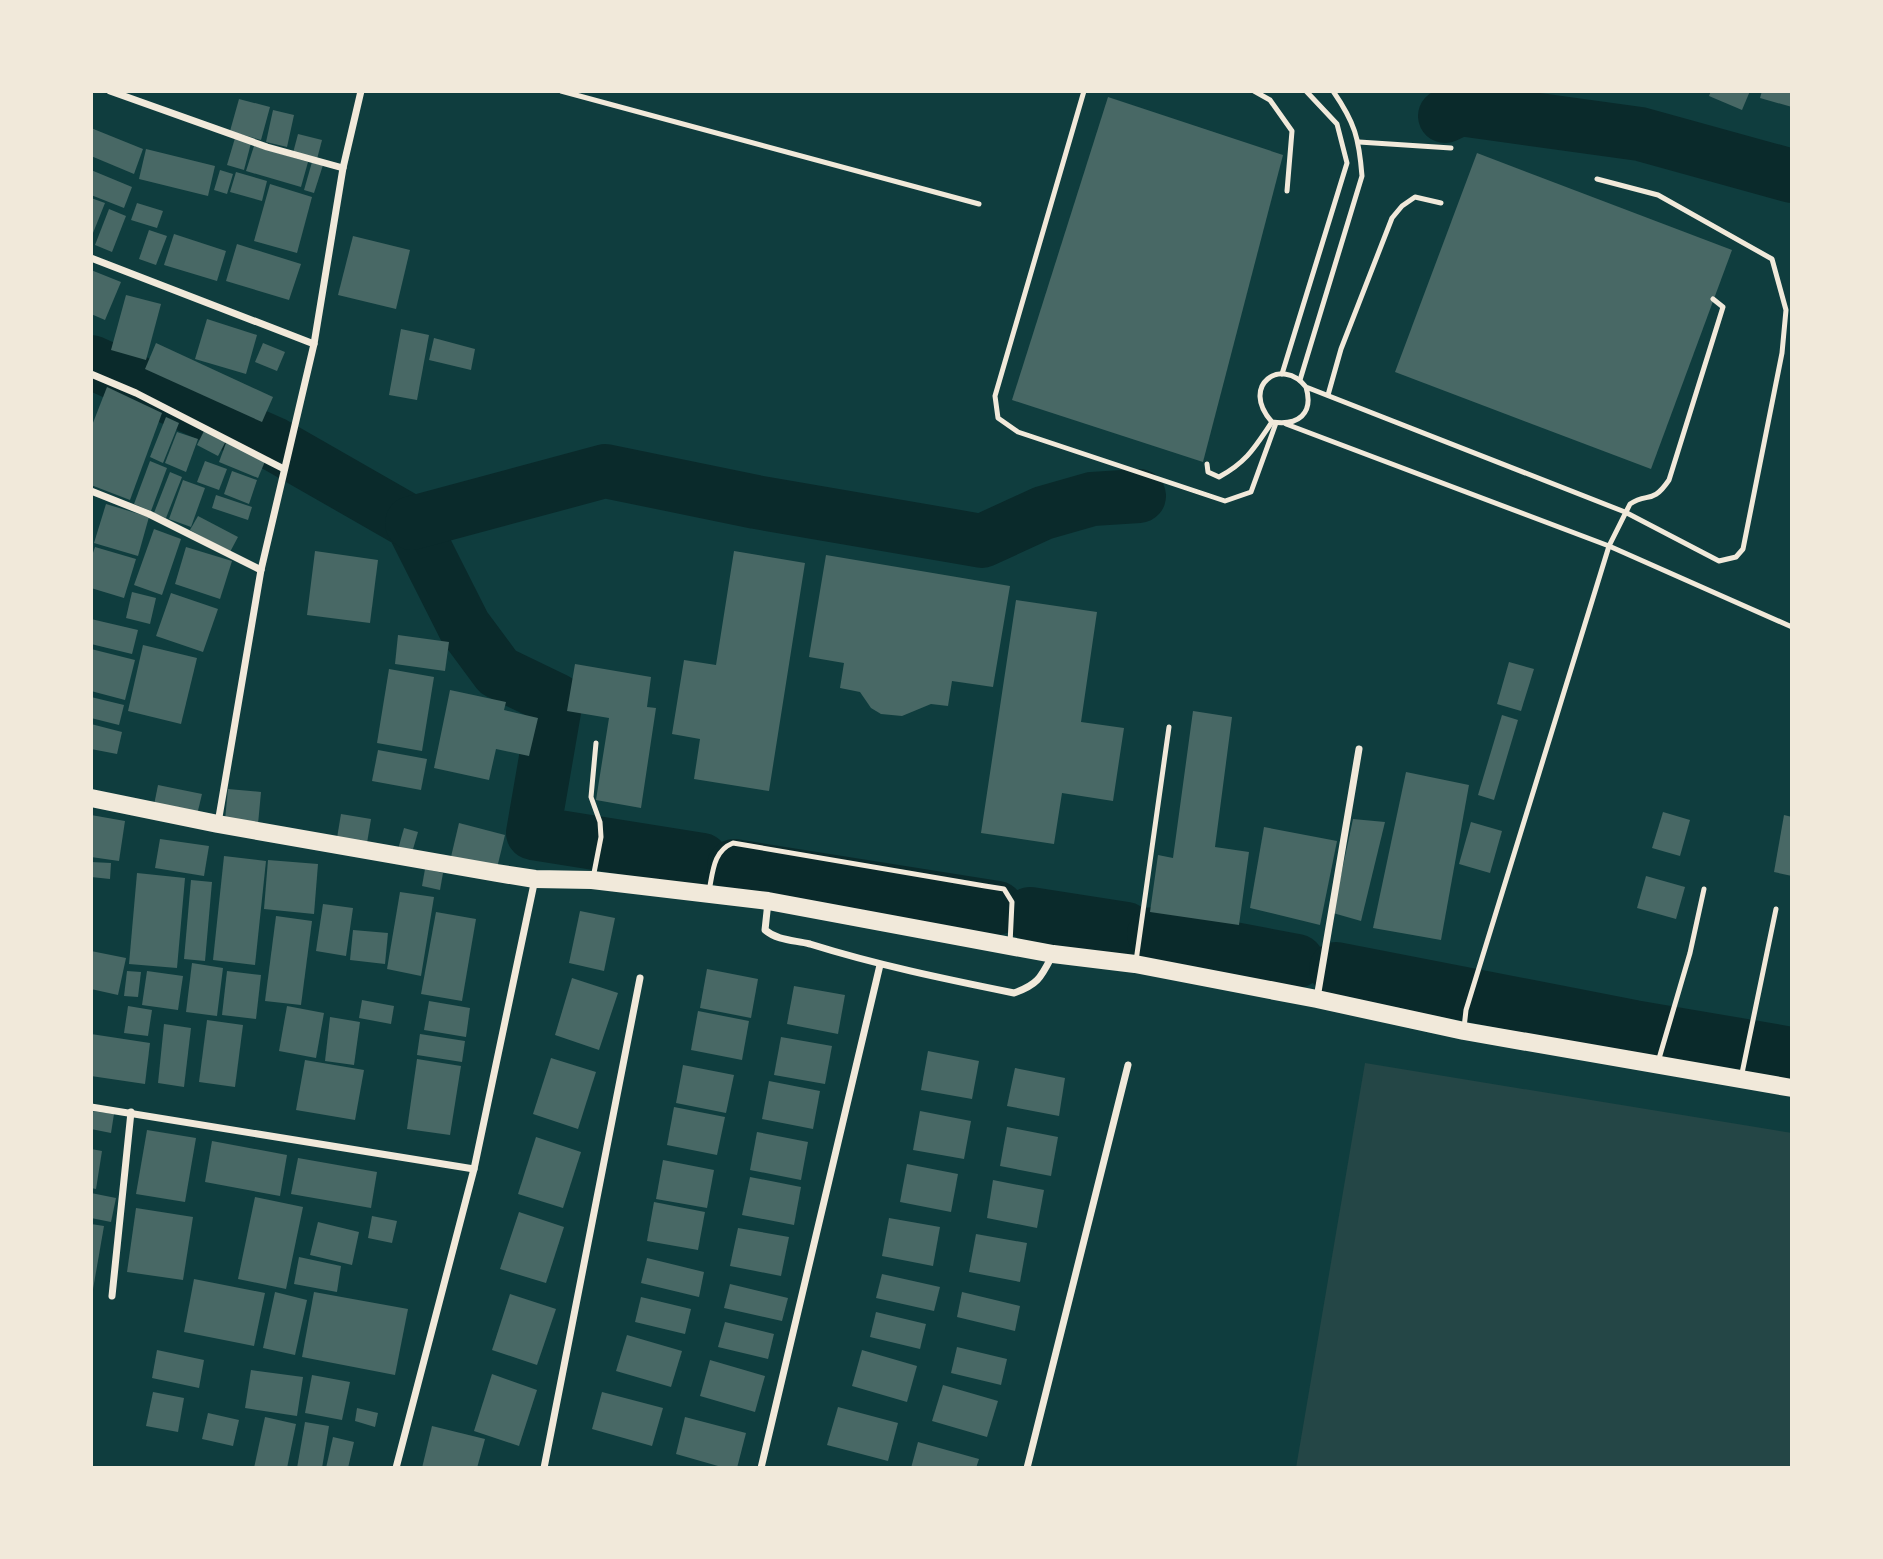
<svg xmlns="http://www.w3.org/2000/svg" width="1883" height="1559" viewBox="0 0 1883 1559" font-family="'Public Sans',sans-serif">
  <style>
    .green { fill: #244646 }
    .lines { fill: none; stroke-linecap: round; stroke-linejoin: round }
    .river { stroke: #0a2a2b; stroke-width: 54 }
    .building { fill: #486865 }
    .service { stroke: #f1e9da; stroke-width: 5 }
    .minor { stroke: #f1e9da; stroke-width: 7 }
    .primary { stroke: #f1e9da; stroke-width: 18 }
  </style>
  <rect width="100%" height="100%" fill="#0f3d3e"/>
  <polygon class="green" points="1365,1063 1792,1133 1792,1468 1296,1468"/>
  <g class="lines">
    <g class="river">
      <polyline points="1445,116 1460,109 1640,134 1792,176"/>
      <polyline points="91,362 274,444 412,523 464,626 498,672 556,700 533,833 702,860"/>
      <polyline points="412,523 605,471 756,502 982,541 1043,513 1092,499 1139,496"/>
      <polyline points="734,866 997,908"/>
      <polyline points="1030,914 1126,929"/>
      <polyline points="1154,934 1297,961"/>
      <polyline points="1336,969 1634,1027 1792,1054"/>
    </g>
  </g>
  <g class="building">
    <polygon points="1711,91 1750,91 1742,110 1709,96"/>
    <polygon points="1762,91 1792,91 1792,107 1760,98"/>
    <polygon points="1108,97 1283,155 1203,462 1012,400"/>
    <polygon points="239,99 270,107 261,140 230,131"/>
    <polygon points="273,110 294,115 287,147 266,142"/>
    <polygon points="91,128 143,149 134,174 91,156"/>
    <polygon points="298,134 322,140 317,159 293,153"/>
    <polygon points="235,138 251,143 244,170 227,165"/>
    <polygon points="254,146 308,162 301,187 246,171"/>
    <polygon points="146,149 215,166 208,196 139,179"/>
    <polygon points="1477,153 1732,250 1651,469 1395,372"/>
    <polygon points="312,162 323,165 314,193 304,190"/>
    <polygon points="91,170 132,187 124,208 91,195"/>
    <polygon points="220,170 233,174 227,194 214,190"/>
    <polygon points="236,172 267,181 262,201 230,192"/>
    <polygon points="270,184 312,197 297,253 254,241"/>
    <polygon points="91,198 105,203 91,238"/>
    <polygon points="137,203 163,211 157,228 131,220"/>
    <polygon points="109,209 126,216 112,252 95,245"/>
    <polygon points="149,230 167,236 156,265 139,259"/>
    <polygon points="174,234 226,251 217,281 164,265"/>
    <polygon points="353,236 410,250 396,309 338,295"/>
    <polygon points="237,244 301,264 289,300 226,281"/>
    <polygon points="91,270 121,282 105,320 91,314"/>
    <polygon points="126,295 161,304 146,360 111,350"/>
    <polygon points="207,319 257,335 246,374 195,359"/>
    <polygon points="401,329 429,335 417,400 389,395"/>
    <polygon points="434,338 475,349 471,370 429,360"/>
    <polygon points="156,343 273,397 262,422 145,369"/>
    <polygon points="263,343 285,352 277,371 255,362"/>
    <polygon points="107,387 162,413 130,500 91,485 91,428"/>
    <polygon points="166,417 179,423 163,463 150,457"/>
    <polygon points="205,429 226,441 218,456 197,445"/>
    <polygon points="177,432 198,439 186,472 165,463"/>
    <polygon points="226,443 266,459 258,478 219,462"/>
    <polygon points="150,461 167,468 151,511 134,504"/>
    <polygon points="205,461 227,469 219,490 197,482"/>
    <polygon points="232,471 257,480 249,504 224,494"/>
    <polygon points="170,472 182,477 166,518 154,513"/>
    <polygon points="183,480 205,488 191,527 169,519"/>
    <polygon points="216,495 252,507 248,520 212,508"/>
    <polygon points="106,504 149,517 138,556 94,543"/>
    <polygon points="198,516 238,537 230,552 190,530"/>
    <polygon points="154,529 181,539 162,595 134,585"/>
    <polygon points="95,547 136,559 124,598 91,588 91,559"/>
    <polygon points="186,547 232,561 220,599 175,584"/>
    <polygon points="315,551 378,560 370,623 307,615"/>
    <polygon points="734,551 805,563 769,791 694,779 700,739 672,734 684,660 716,665"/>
    <polygon points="826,555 1010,586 993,687 952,681 948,706 931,704 902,716 881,714 871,708 860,692 840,688 844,663 809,657"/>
    <polygon points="132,592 156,598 150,624 126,618"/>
    <polygon points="171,593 218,609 203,652 156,636"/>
    <polygon points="1016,600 1097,612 1081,722 1124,728 1113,801 1062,793 1054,844 981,833"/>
    <polygon points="91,619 138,630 132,654 91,644"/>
    <polygon points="398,635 449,642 445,671 395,664"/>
    <polygon points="143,645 197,658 181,724 128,711"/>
    <polygon points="91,649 135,660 125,700 91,691"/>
    <polygon points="1509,662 1534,669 1521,711 1497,704"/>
    <polygon points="575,664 651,677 647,707 656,708 641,808 596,800 609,718 567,711"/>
    <polygon points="389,669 434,677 422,751 377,743"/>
    <polygon points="450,690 506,702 504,710 538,718 529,756 496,749 489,780 434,768"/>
    <polygon points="91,697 124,705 119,725 91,718"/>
    <polygon points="1193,711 1232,717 1215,847 1249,852 1239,925 1150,912 1158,855 1173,858"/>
    <polygon points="1502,715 1518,720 1494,800 1478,795"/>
    <polygon points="91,724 122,732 117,754 91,749"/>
    <polygon points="378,750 427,759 421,790 372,781"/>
    <polygon points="1406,772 1469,785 1441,940 1373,928"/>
    <polygon points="158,785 202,794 196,819 153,810"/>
    <polygon points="228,789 261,792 258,824 225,820"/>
    <polygon points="1663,812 1690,820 1680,856 1652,848"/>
    <polygon points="341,814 371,819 367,843 337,838"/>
    <polygon points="91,815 125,821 119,861 91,857"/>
    <polygon points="1784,815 1792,817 1792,876 1774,872"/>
    <polygon points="1353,819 1385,822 1361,921 1333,913"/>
    <polygon points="1471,822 1502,831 1490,873 1459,864"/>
    <polygon points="459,823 505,835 496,872 450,861"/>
    <polygon points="1264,827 1337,841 1320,925 1250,908"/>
    <polygon points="404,828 418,832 411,856 397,853"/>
    <polygon points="160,839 209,846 204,876 155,868"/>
    <polygon points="224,856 266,861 255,965 213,960"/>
    <polygon points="268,860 318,864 314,914 264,909"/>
    <polygon points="91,862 111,863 110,879 91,877"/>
    <polygon points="425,869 443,873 440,890 422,886"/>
    <polygon points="137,873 185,878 177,968 129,964"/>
    <polygon points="1646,876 1685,887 1676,919 1637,908"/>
    <polygon points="191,880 212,882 205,961 184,959"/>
    <polygon points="400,892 434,897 421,976 387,969"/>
    <polygon points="323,904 353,908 346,956 316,951"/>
    <polygon points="580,911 615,918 604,971 569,963"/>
    <polygon points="436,912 476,919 462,1001 421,994"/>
    <polygon points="276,916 312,921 301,1005 265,1001"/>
    <polygon points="353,930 388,933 385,964 350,960"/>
    <polygon points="91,951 126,958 118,995 91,989"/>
    <polygon points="192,963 223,968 217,1016 186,1012"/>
    <polygon points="707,969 758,979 751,1018 700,1008"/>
    <polygon points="127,971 141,972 138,997 124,996"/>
    <polygon points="147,971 183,976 178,1010 142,1005"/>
    <polygon points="227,971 261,975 256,1019 222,1015"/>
    <polygon points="572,978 618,993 599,1050 555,1035"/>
    <polygon points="794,986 845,995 838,1034 787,1024"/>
    <polygon points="362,1000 394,1006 391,1024 359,1018"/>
    <polygon points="429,1001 470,1008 466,1037 424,1030"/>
    <polygon points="128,1006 152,1010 148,1036 124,1033"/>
    <polygon points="287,1006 324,1013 316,1058 279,1051"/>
    <polygon points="698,1011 749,1021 742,1060 691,1050"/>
    <polygon points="330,1017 360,1022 354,1065 325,1061"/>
    <polygon points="207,1020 243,1025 235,1087 199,1082"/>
    <polygon points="164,1024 191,1028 184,1087 158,1083"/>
    <polygon points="91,1034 150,1043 145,1084 91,1076"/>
    <polygon points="420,1034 465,1041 462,1062 417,1055"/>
    <polygon points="781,1037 832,1046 825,1084 774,1075"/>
    <polygon points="928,1051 979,1061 972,1099 921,1090"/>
    <polygon points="551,1058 596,1072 578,1129 533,1114"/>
    <polygon points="417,1059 461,1066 450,1135 407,1129"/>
    <polygon points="305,1060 364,1070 355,1120 296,1110"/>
    <polygon points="683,1065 734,1075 726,1113 676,1103"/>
    <polygon points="1015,1068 1065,1078 1059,1116 1007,1106"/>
    <polygon points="769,1081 820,1091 813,1129 762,1119"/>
    <polygon points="674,1107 725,1117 717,1155 667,1145"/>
    <polygon points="91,1111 114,1114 111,1133 91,1129"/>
    <polygon points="920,1111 971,1121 964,1159 913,1150"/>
    <polygon points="1007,1127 1058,1137 1051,1176 1000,1166"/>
    <polygon points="147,1130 196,1138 185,1202 136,1194"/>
    <polygon points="757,1132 808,1142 801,1180 750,1170"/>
    <polygon points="536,1137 581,1152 563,1208 518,1194"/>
    <polygon points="212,1141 287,1155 280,1196 205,1182"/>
    <polygon points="91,1149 102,1151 96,1189 91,1188"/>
    <polygon points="298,1158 377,1172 371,1208 291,1194"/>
    <polygon points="663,1160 714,1170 707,1208 656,1199"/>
    <polygon points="907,1164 958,1174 951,1212 900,1202"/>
    <polygon points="750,1177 801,1187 794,1225 742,1215"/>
    <polygon points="993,1180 1044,1190 1037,1228 987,1218"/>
    <polygon points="91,1193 116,1198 111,1222 91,1218"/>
    <polygon points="255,1197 303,1207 286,1289 238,1279"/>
    <polygon points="654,1202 705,1212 698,1250 647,1241"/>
    <polygon points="136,1208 193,1217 183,1280 127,1272"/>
    <polygon points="519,1212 564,1227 546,1283 500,1269"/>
    <polygon points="372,1216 397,1221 392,1243 368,1238"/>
    <polygon points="889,1218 940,1227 933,1266 882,1256"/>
    <polygon points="318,1222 359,1232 352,1265 310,1255"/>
    <polygon points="91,1224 104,1226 92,1295 91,1294"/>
    <polygon points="738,1228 789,1237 781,1276 730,1266"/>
    <polygon points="976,1234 1027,1243 1020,1282 969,1272"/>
    <polygon points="299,1257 341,1266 337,1292 294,1284"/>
    <polygon points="647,1258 704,1272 699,1297 641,1283"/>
    <polygon points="882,1274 940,1287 934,1311 876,1298"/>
    <polygon points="194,1279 265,1293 254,1346 184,1332"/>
    <polygon points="730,1284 788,1298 782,1321 724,1308"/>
    <polygon points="275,1292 307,1300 295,1355 263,1348"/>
    <polygon points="314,1292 408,1309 395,1375 302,1357"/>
    <polygon points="962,1292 1020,1306 1015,1331 957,1317"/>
    <polygon points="510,1294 556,1309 537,1365 492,1350"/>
    <polygon points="641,1297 691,1309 685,1334 635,1322"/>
    <polygon points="876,1312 926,1324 920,1349 870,1337"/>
    <polygon points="725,1322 774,1334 768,1359 718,1347"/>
    <polygon points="627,1335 682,1351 671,1387 616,1371"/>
    <polygon points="957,1347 1007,1359 1001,1385 951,1373"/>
    <polygon points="157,1350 204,1360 199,1388 152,1378"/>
    <polygon points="862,1350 917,1366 907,1402 852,1386"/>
    <polygon points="710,1360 765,1376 755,1412 700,1396"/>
    <polygon points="251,1370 303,1377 297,1416 245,1408"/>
    <polygon points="492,1374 537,1390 519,1446 474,1431"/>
    <polygon points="312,1375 350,1382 342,1420 305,1413"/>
    <polygon points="943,1385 998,1401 987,1437 932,1421"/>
    <polygon points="153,1392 184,1398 178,1432 146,1426"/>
    <polygon points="602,1392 663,1408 652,1446 592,1429"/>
    <polygon points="838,1407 898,1423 888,1461 827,1445"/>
    <polygon points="357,1408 378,1413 375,1427 355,1421"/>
    <polygon points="208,1413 239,1420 233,1446 202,1439"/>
    <polygon points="265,1417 296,1424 287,1468 254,1468"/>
    <polygon points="685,1417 746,1433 737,1468 725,1468 676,1454"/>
    <polygon points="305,1422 329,1426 322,1468 297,1468"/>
    <polygon points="432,1426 485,1439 477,1468 422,1468"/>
    <polygon points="333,1437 354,1442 348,1468 326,1468"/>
    <polygon points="918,1442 979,1459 976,1468 911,1468"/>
  </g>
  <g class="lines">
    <g class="service">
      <polyline points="561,91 979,204"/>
      <polyline points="1084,91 995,396 998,418 1018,432 1225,501 1251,492 1276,423"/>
      <polyline points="1254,91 1270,100 1292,131 1287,191"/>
      <polyline points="1359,142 1451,148"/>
      <polyline points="1282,374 1347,163 1337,124 1306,91"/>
      <path d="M1300 380 1362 176C1359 138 1355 123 1333 91"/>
      <path d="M1306 387C1314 414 1298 426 1272 422 1239 385 1282 356 1306 387L1625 512 1719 561 1736 557 1743 549 1782 353 1786 310 1772 259 1658 195 1597 179"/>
      <polyline points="1328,395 1341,349 1392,218 1402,206 1415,197 1441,203"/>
      <polyline points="1286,424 1609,546 1792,627"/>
      <path d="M1207 464 1208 472 1219 477C1247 462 1255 447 1272 422"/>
      <polyline points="593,878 601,837 600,822 591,797 596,743"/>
      <path d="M709 891C713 872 713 851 733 843L985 886 1004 889 1012 902 1010 944"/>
      <polyline points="1136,961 1169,727"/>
      <path d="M1464 1028 1466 1010 1609 546 1630 504C1648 492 1652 505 1669 480L1723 307 1713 299"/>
      <polyline points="1658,1062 1690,953 1704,889"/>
      <polyline points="1741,1078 1776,909"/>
    </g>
    <g class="minor">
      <polyline points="110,91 267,147 343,168"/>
      <polyline points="91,258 314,344"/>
      <polyline points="91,374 136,393 284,469"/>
      <polyline points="91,491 149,514 261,570"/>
      <polyline points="218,823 261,570 314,344 343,168 361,91"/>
      <path d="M768 902 765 930C778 941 794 940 810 944 877 965 945 979 1014 993 1039 984 1041 977 1053 954"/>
      <polyline points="1317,998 1359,749"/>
      <polyline points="91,1107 474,1169"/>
      <polyline points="112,1296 131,1112"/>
      <polyline points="396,1468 474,1169 535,879"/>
      <polyline points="544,1468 640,978"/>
      <polyline points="761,1468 880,965"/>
      <polyline points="1027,1468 1128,1065"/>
    </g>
    <polyline class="primary" points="91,798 218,824 497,873 535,879 592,880 768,901 1053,954 1135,964 1317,999 1464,1031 1792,1088"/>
  </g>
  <rect width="1883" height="1559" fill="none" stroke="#f1e9da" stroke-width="186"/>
</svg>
